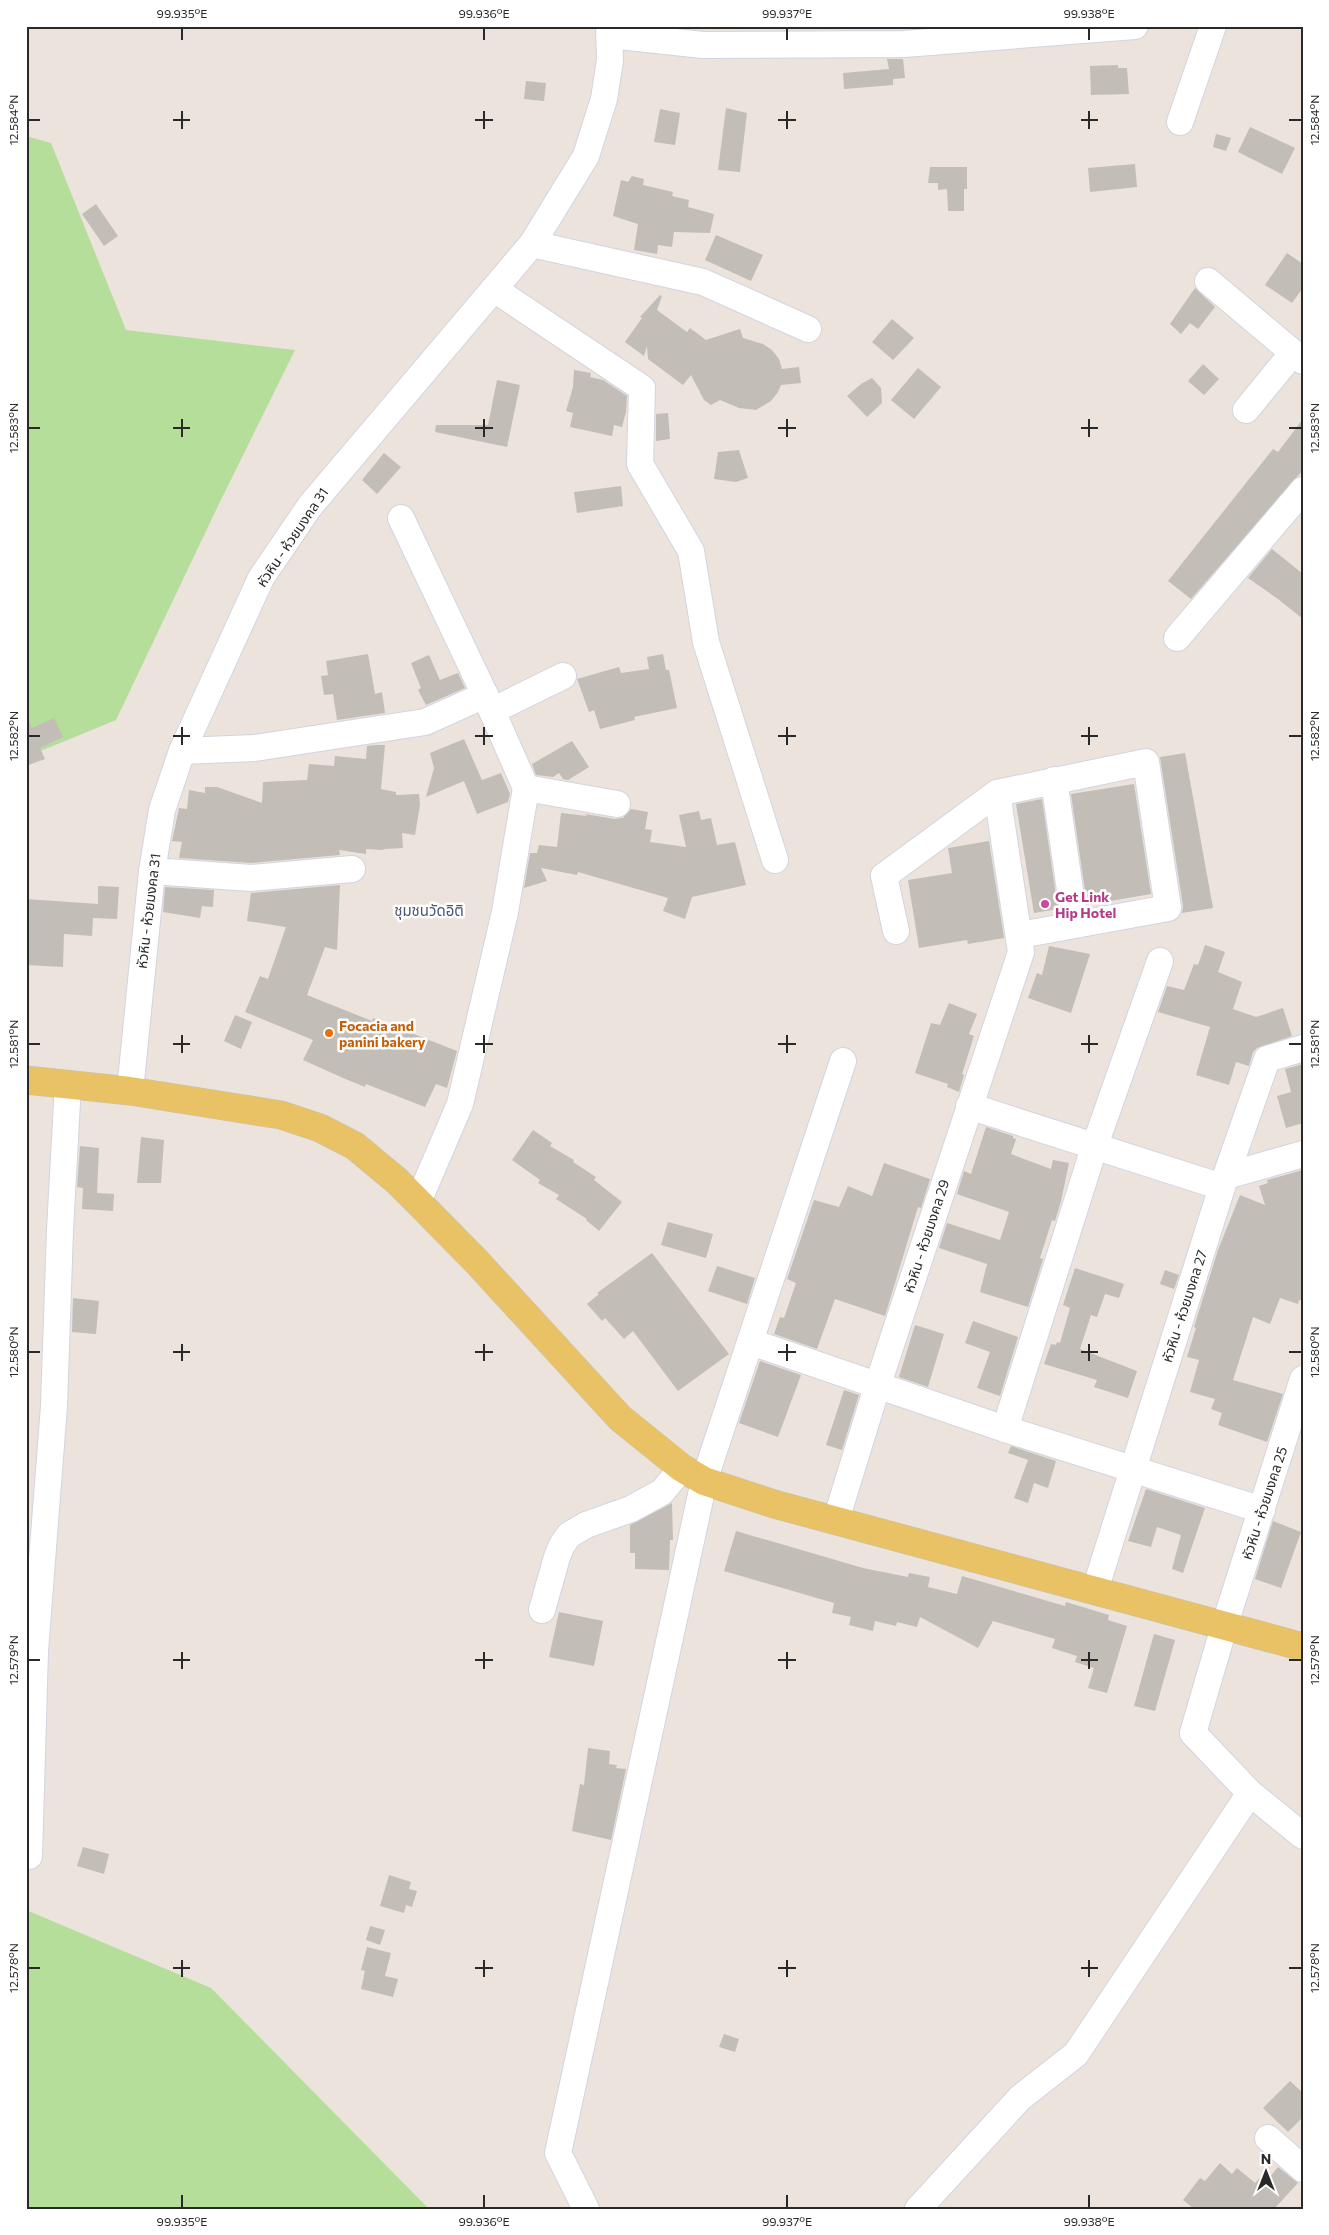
<svg xmlns="http://www.w3.org/2000/svg" width="1329" height="2235" viewBox="0 0 1329 2235" font-family="Commissioner,'Noto Sans Thai',sans-serif">
  <style>
    .green { fill: #b5de9b }
    .building { fill: #c3bdb8 }
    .lines { fill: none; stroke-linecap: round; stroke-linejoin: round }
    .minor-casing { stroke: #d1d5e1; stroke-width: 28 }
    .major-casing { stroke: #c3c3c3; stroke-width: 29 }
    .minor { stroke: #fff; stroke-width: 26 }
    .major { stroke: #e8c264; stroke-width: 28 }
    .ticks { fill: none; stroke: #292929; stroke-width: 2 }
    .hotel-dot { fill: #d1479c; stroke: #fff; stroke-width: 2 }
    .food-dot { fill: #e8710a; stroke: #fff; stroke-width: 2 }
    .labels { text-anchor: middle; dominant-baseline: central; stroke-width: 5; stroke-linejoin: round; paint-order: stroke }
    .street-label { font-size: 14px; fill: #292929; stroke: #fff }
    .hotel-label { font-size: 14px; font-weight: bold; fill: #b23c85; stroke: #fff; text-anchor: start }
    .food-label { font-size: 14px; font-weight: bold; fill: #c56008; stroke: #fff; text-anchor: start }
    .neighbourhood-label { font-size: 15px; fill: #4c5677; stroke: #fff }
    .neatline { fill: none; stroke: #292929; stroke-width: 2 }
    .ticks-label { font-size: 12px; text-anchor: middle; fill: #292929 }
  </style>
  <rect width="100%" height="100%" fill="#ebe3dc"/>
  <g class="green">
    <polygon points="26,136 51,143 126,330 295,350 217,508 116,720 26,757"/>
    <polygon points="26,1910 211,1988 429,2209 26,2209"/>
  </g>
  <g class="building">
    <polygon points="887,59 903,59 905,78 893,79 893,85 844,89 843,73 889,69"/>
    <polygon points="1118,65 1118,68 1127,68 1129,94 1091,95 1090,66"/>
    <polygon points="526,81 546,83 544,101 524,99"/>
    <polygon points="726,108 747,113 740,172 718,170"/>
    <polygon points="660,109 680,113 675,145 654,142"/>
    <polygon points="1250,127 1295,148 1282,174 1238,152"/>
    <polygon points="1216,134 1231,138 1226,151 1213,147"/>
    <polygon points="1135,164 1137,187 1090,192 1088,168"/>
    <polygon points="930,167 967,167 967,189 964,189 964,211 948,211 947,189 938,190 938,183 928,183"/>
    <polygon points="632,176 644,179 643,185 673,192 672,196 689,200 688,207 714,214 710,233 674,232 672,247 658,245 657,254 634,250 638,224 613,216 621,180 628,182"/>
    <polygon points="96,204 118,236 104,246 82,214"/>
    <polygon points="716,235 763,255 751,281 705,260"/>
    <polygon points="1287,253 1303,264 1303,288 1292,303 1265,285"/>
    <polygon points="1195,288 1215,307 1198,329 1190,323 1181,334 1170,324"/>
    <polygon points="660,295 662,296 657,310 687,332 690,328 706,340 740,329 743,338 763,344 772,350 779,359 782,369 799,367 801,383 781,385 778,392 771,401 756,410 739,408 720,400 711,405 704,400 691,375 683,385 648,359 647,346 644,356 625,342 642,318 640,317"/>
    <polygon points="892,319 914,338 893,360 872,342"/>
    <polygon points="1203,364 1219,379 1204,395 1188,381"/>
    <polygon points="918,368 941,387 914,419 891,400"/>
    <polygon points="574,370 591,373 590,377 603,380 627,396 626,412 622,427 614,425 612,436 570,427 573,413 566,411 573,387"/>
    <polygon points="872,378 881,388 882,403 867,417 847,396 861,384"/>
    <polygon points="497,380 520,385 507,447 435,432 436,425 488,425"/>
    <polygon points="668,413 670,439 656,441 656,414"/>
    <polygon points="1303,419 1303,470 1191,599 1168,581 1273,449 1278,452"/>
    <polygon points="739,450 748,478 736,482 714,479 718,452"/>
    <polygon points="384,453 401,467 377,494 362,480"/>
    <polygon points="621,486 623,506 577,513 574,492"/>
    <polygon points="1272,549 1303,574 1303,619 1278,599 1248,578"/>
    <polygon points="368,654 375,694 382,692 385,713 337,720 333,694 324,695 321,676 328,675 326,661"/>
    <polygon points="663,654 666,670 669,670 677,708 634,717 635,720 600,729 594,710 589,712 577,679 619,667 621,673 649,669 647,657"/>
    <polygon points="429,655 440,680 458,673 465,688 426,705 418,690 421,688 411,663"/>
    <polygon points="26,715 32,728 54,718 63,737 40,748 45,759 26,766"/>
    <polygon points="464,739 482,780 501,773 510,794 508,802 477,814 464,781 426,797 434,768 430,753"/>
    <polygon points="572,741 589,767 568,780 563,779 559,773 553,777 536,775 532,764"/>
    <polygon points="376,745 385,745 381,789 396,792 396,795 419,794 420,805 415,835 402,833 403,848 384,849 383,850 366,849 366,854 339,850 340,855 251,863 179,858 182,842 172,841 179,808 187,809 189,790 205,793 205,787 217,787 262,803 263,782 307,780 309,764 334,766 335,756 366,759 367,746"/>
    <polygon points="1185,753 1213,908 1182,913 1183,906 1160,757"/>
    <polygon points="1134,784 1151,894 1087,905 1071,794"/>
    <polygon points="1042,799 1058,909 1034,913 1016,804"/>
    <polygon points="631,809 648,812 645,829 652,830 650,842 686,847 679,815 699,811 701,820 711,818 717,845 735,842 746,885 692,897 685,919 663,911 668,898 578,872 577,875 541,868 547,881 524,888 530,853 537,853 539,845 557,847 561,813 587,816 585,814 615,819 623,818"/>
    <polygon points="989,841 1004,938 968,944 967,940 919,948 908,880 952,873 948,848"/>
    <polygon points="340,885 337,950 325,947 307,995 372,1021 373,1018 457,1051 447,1088 436,1084 425,1107 366,1084 365,1087 343,1078 303,1060 313,1040 245,1012 260,976 268,979 286,927 247,921 251,893"/>
    <polygon points="98,886 119,887 117,919 93,918 92,936 64,934 63,967 26,965 26,899 98,904"/>
    <polygon points="165,887 214,890 213,907 202,906 200,918 163,912"/>
    <polygon points="1205,945 1225,952 1218,972 1242,982 1233,1009 1256,1017 1283,1008 1292,1036 1257,1048 1253,1052 1249,1066 1236,1062 1229,1085 1196,1075 1210,1027 1158,1012 1167,986 1184,990 1194,964 1198,965"/>
    <polygon points="1049,946 1090,954 1071,1013 1028,998 1037,973 1042,975"/>
    <polygon points="949,1003 977,1014 969,1034 974,1036 962,1074 964,1075 959,1092 947,1087 948,1084 915,1073 931,1023 940,1025"/>
    <polygon points="235,1015 252,1022 241,1049 224,1041"/>
    <polygon points="1303,1064 1303,1123 1286,1128 1277,1096 1291,1092 1285,1069"/>
    <polygon points="986,1127 1013,1136 1013,1138 1016,1139 1011,1154 1051,1169 1053,1160 1069,1163 1061,1201 1055,1221 1052,1220 1040,1258 1043,1259 1028,1307 980,1292 987,1264 939,1248 947,1223 1000,1240 1009,1212 957,1194 964,1171 971,1174"/>
    <polygon points="533,1130 552,1143 550,1146 574,1160 573,1162 596,1177 594,1180 622,1202 599,1231 586,1220 587,1219 556,1199 559,1195 538,1183 540,1180 512,1160"/>
    <polygon points="141,1137 164,1140 161,1183 137,1183"/>
    <polygon points="80,1146 99,1148 97,1193 114,1194 113,1211 82,1209 83,1188 77,1187"/>
    <polygon points="884,1163 930,1179 921,1208 918,1207 885,1316 835,1299 817,1349 774,1334 780,1317 784,1318 796,1283 787,1279 814,1200 839,1207 848,1186 872,1196"/>
    <polygon points="1303,1170 1303,1301 1299,1300 1298,1304 1280,1298 1270,1324 1253,1317 1233,1380 1283,1394 1267,1442 1218,1425 1222,1413 1211,1409 1215,1399 1190,1392 1199,1360 1187,1357 1196,1328 1194,1327 1218,1250 1240,1195 1265,1205 1259,1186 1268,1183 1267,1180"/>
    <polygon points="668,1222 713,1234 706,1258 661,1245"/>
    <polygon points="652,1253 729,1354 678,1391 633,1331 624,1339 605,1318 602,1321 587,1304 599,1294 597,1293"/>
    <polygon points="717,1266 755,1278 747,1304 708,1291"/>
    <polygon points="1075,1268 1124,1284 1119,1298 1105,1294 1097,1317 1091,1315 1080,1349 1137,1371 1128,1398 1094,1387 1097,1380 1044,1364 1051,1344 1056,1345 1057,1342 1060,1343 1070,1308 1063,1305"/>
    <polygon points="1165,1270 1179,1275 1174,1289 1160,1284"/>
    <polygon points="73,1298 99,1301 96,1334 72,1332"/>
    <polygon points="973,1321 1018,1337 1000,1396 977,1388 990,1352 965,1343"/>
    <polygon points="915,1325 944,1334 928,1387 899,1377"/>
    <polygon points="760,1361 801,1375 778,1437 739,1423"/>
    <polygon points="844,1390 859,1395 842,1450 826,1445"/>
    <polygon points="1011,1446 1056,1461 1048,1488 1034,1483 1028,1503 1014,1498 1028,1460 1008,1453"/>
    <polygon points="1146,1489 1205,1508 1183,1573 1172,1569 1181,1535 1157,1527 1151,1547 1128,1541"/>
    <polygon points="672,1503 673,1540 670,1540 669,1570 635,1569 635,1553 630,1553 630,1525"/>
    <polygon points="1273,1521 1301,1532 1281,1588 1255,1579"/>
    <polygon points="736,1531 863,1568 908,1577 909,1573 930,1577 928,1587 957,1594 962,1576 1065,1606 1066,1602 1109,1615 1108,1620 1127,1626 1107,1693 1088,1688 1094,1668 1075,1662 1077,1656 1052,1648 1055,1639 993,1621 978,1648 920,1617 917,1627 897,1622 896,1626 875,1621 873,1631 849,1625 851,1617 832,1613 834,1603 724,1571"/>
    <polygon points="559,1612 603,1621 594,1666 549,1657"/>
    <polygon points="1154,1634 1175,1640 1155,1711 1134,1706"/>
    <polygon points="588,1748 610,1751 609,1764 617,1765 616,1768 626,1769 611,1840 572,1831 580,1784 584,1785"/>
    <polygon points="83,1847 109,1854 104,1874 77,1866"/>
    <polygon points="389,1875 411,1882 409,1889 417,1891 412,1907 406,1905 404,1913 380,1906"/>
    <polygon points="370,1926 385,1930 380,1945 366,1940"/>
    <polygon points="367,1947 391,1953 385,1976 398,1979 393,1997 361,1989 365,1971 361,1970"/>
    <polygon points="724,2034 739,2039 735,2052 719,2047"/>
    <polygon points="1290,2081 1303,2093 1303,2117 1288,2132 1263,2108"/>
    <polygon points="1220,2163 1232,2174 1237,2168 1255,2183 1264,2174 1269,2178 1278,2167 1298,2183 1274,2209 1194,2209 1183,2200 1200,2178 1205,2181"/>
  </g>
  <g class="lines">
    <defs>
      <g id="minor">
        <polyline points="610,35 703,45 904,44 1135,26"/>
        <polyline points="1180,122 1213,26"/>
        <polyline points="532,244 703,282 808,329"/>
        <polyline points="1208,281 1303,361"/>
        <polyline points="494,289 642,388 640,464 691,551 706,642 775,860"/>
        <polyline points="1246,410 1292,354"/>
        <polyline points="401,518 485,695 526,788 505,912 460,1104 418,1202"/>
        <polyline points="1177,638 1303,490"/>
        <polyline points="492,711 563,676"/>
        <polyline points="182,751 255,748 425,722 485,695"/>
        <polyline points="1054,780 1075,924"/>
        <polyline points="526,788 617,804"/>
        <polyline points="152,871 251,878 352,869"/>
        <polyline points="896,931 884,876 997,793 1146,762 1168,908 1020,935"/>
        <polyline points="130,1091 152,871 162,810 182,751 261,578 310,506 532,244 586,156 604,99 610,60 609,26"/>
        <polyline points="969,1106 1222,1187"/>
        <polyline points="1226,1176 1303,1154"/>
        <polyline points="751,1342 1005,1429 1262,1510"/>
        <polyline points="1303,1379 1224,1627 1193,1733 1250,1793 1303,1836"/>
        <polyline points="1005,1429 1094,1148 1160,961"/>
        <polyline points="836,1520 877,1387 1021,952 997,793"/>
        <polyline points="1095,1590 1222,1187 1267,1059 1303,1048"/>
        <polyline points="542,1610 557,1557 562,1545 569,1535 586,1525 631,1509 662,1492 682,1468"/>
        <polyline points="29,1856 35,1651 54,1406 60,1230 68,1084"/>
        <polyline points="1268,2138 1303,2169"/>
        <polyline points="586,2209 558,2153 704,1481 843,1061"/>
        <polyline points="918,2209 1020,2098 1076,2054 1250,1793"/>
      </g>
      <polyline id="major" points="26,1080 130,1091 281,1115 320,1128 355,1146 397,1181 418,1202 477,1262 620,1418 682,1468 704,1481 774,1504 1303,1647"/>
    </defs>
    <use href="#minor" class="minor-casing"/>
    <use href="#major" class="major-casing"/>
    <use href="#minor" class="minor"/>
    <use href="#major" class="major"/>
  </g>
  <path class="ticks" d="M182 28V40M484 28V40M787 28V40M1089 28V40M182 111V129M484 111V129M787 111V129M1089 111V129M28 120H40M173 120H190M475 120H493M778 120H796M1081 120H1098M1289 120H1302M182 419V437M484 419V437M787 419V437M1089 419V437M28 428H40M173 428H190M475 428H493M778 428H796M1081 428H1098M1289 428H1302M182 727V745M484 727V745M787 727V745M1089 727V745M28 736H40M173 736H190M475 736H493M778 736H796M1081 736H1098M1289 736H1302M182 1035V1053M484 1035V1053M787 1035V1053M1089 1035V1053M28 1044H40M173 1044H190M475 1044H493M778 1044H796M1081 1044H1098M1289 1044H1302M182 1344V1361M484 1344V1361M787 1344V1361M1089 1344V1361M28 1352H40M173 1352H190M475 1352H493M778 1352H796M1081 1352H1098M1289 1352H1302M182 1652V1669M484 1652V1669M787 1652V1669M1089 1652V1669M28 1660H40M173 1660H190M475 1660H493M778 1660H796M1081 1660H1098M1289 1660H1302M182 1960V1977M484 1960V1977M787 1960V1977M1089 1960V1977M28 1968H40M173 1968H190M475 1968H493M778 1968H796M1081 1968H1098M1289 1968H1302M182 2195V2208M484 2195V2208M787 2195V2208M1089 2195V2208"/>
  <circle class="hotel-dot" cx="1045" cy="904" r="5"/>
  <circle class="food-dot" cx="329" cy="1033" r="5"/>
  <g class="labels">
    <g class="street-label">
      <text transform="translate(292 537) rotate(-56)">หัวหิน - ห้วยมงคล 31</text>
      <text transform="translate(148 911) rotate(-83)">หัวหิน - ห้วยมงคล 31</text>
      <text transform="translate(926 1236) rotate(-72)">หัวหิน - ห้วยมงคล 29</text>
      <text transform="translate(1184 1306) rotate(-72)">หัวหิน - ห้วยมงคล 27</text>
      <text transform="translate(1264 1503) rotate(-72)">หัวหิน - ห้วยมงคล 25</text>
    </g>
    <g class="hotel-label">
      <text x="1055" y="896">Get Link<tspan x="1055" dy="16">Hip Hotel</tspan></text>
    </g>
    <g class="food-label">
      <text x="339" y="1025">Focacia and<tspan x="339" dy="16">panini bakery</tspan></text>
    </g>
    <g class="neighbourhood-label">
      <text x="429" y="910">ชุมชนวัดอิติ</text>
    </g>
  </g>
  <rect width="1329" height="2235" fill="none" stroke="#ffffff" stroke-width="55"/>
  <g transform="translate(1266 2172)" stroke="#ffffff" stroke-width="4" paint-order="stroke">
  <path d="M0-4L9 19L0 12L-9 19Z" fill="#292929"/>
  <text y="-8" font-size="14" font-weight="bold" text-anchor="middle" fill="#292929">N</text>
  </g>
  <rect x="28" y="28" width="1274" height="2180" class="neatline"/>
  <g class="ticks-label">
    <text x="182" y="18">99.935°E</text>
    <text x="484" y="18">99.936°E</text>
    <text x="787" y="18">99.937°E</text>
    <text x="1089" y="18">99.938°E</text>
    <text transform="translate(14 120) rotate(-90)" y="4">12.584°N</text>
    <text transform="translate(1315 120) rotate(-90)" y="4">12.584°N</text>
    <text transform="translate(14 428) rotate(-90)" y="4">12.583°N</text>
    <text transform="translate(1315 428) rotate(-90)" y="4">12.583°N</text>
    <text transform="translate(14 736) rotate(-90)" y="4">12.582°N</text>
    <text transform="translate(1315 736) rotate(-90)" y="4">12.582°N</text>
    <text transform="translate(14 1044) rotate(-90)" y="4">12.581°N</text>
    <text transform="translate(1315 1044) rotate(-90)" y="4">12.581°N</text>
    <text transform="translate(14 1352) rotate(-90)" y="4">12.580°N</text>
    <text transform="translate(1315 1352) rotate(-90)" y="4">12.580°N</text>
    <text transform="translate(14 1660) rotate(-90)" y="4">12.579°N</text>
    <text transform="translate(1315 1660) rotate(-90)" y="4">12.579°N</text>
    <text transform="translate(14 1968) rotate(-90)" y="4">12.578°N</text>
    <text transform="translate(1315 1968) rotate(-90)" y="4">12.578°N</text>
    <text x="182" y="2226">99.935°E</text>
    <text x="484" y="2226">99.936°E</text>
    <text x="787" y="2226">99.937°E</text>
    <text x="1089" y="2226">99.938°E</text>
  </g>
</svg>
